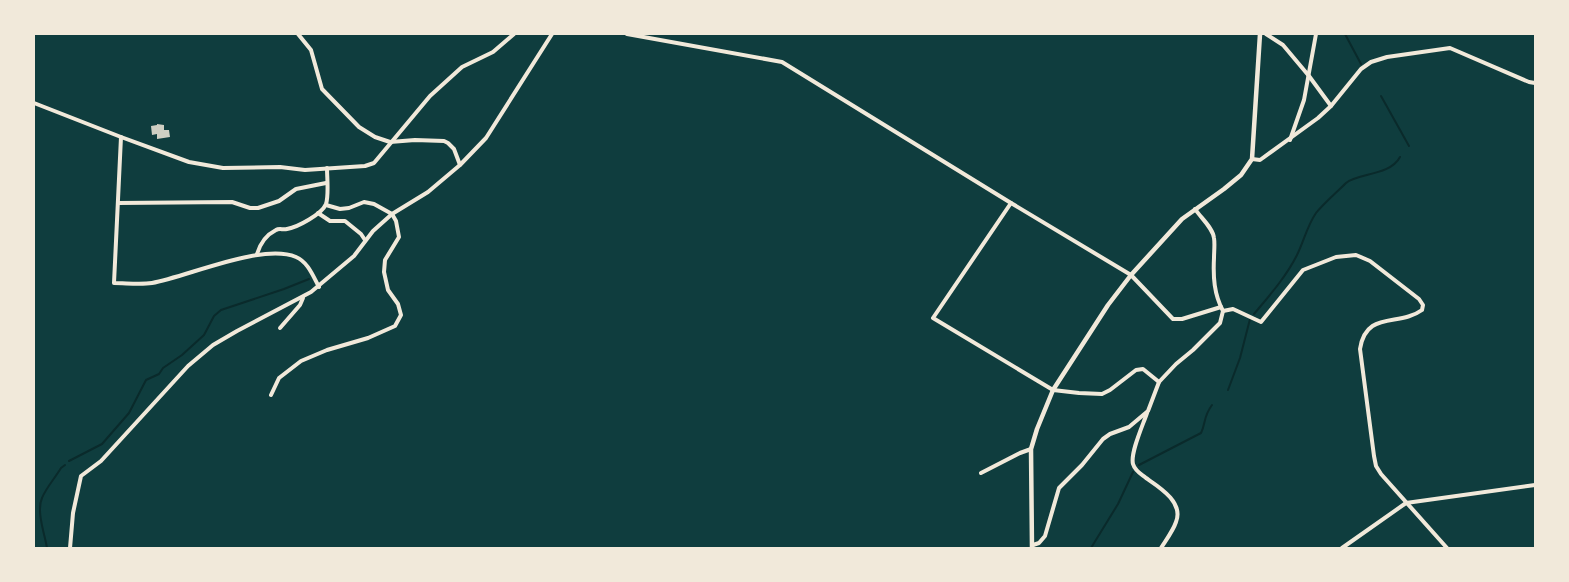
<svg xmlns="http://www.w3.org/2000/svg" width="1569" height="582" viewBox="0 0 1569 582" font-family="Literata,serif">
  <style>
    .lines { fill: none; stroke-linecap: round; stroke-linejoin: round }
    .stream { stroke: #0a2a2b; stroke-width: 2 }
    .building { fill: #cfcfc3 }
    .minor { stroke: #f1e9da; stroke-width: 4 }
    .tertiary { stroke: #f1e9da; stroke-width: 4.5 }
  </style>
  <rect width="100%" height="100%" fill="#0f3d3e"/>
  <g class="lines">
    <g class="stream">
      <polyline points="1345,34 1361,64"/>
      <polyline points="1381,96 1409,146"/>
      <path d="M1254 314C1269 296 1286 277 1297 255 1304 241 1307 226 1316 213 1324 203 1336 193 1346 183 1357 173 1390 176 1400 157"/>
      <polyline points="1228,390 1240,358 1250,319"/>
      <polyline points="69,461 102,444 129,413 146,380 159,374 163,368 182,355 204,335 214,316 221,310 284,289 309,279"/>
      <path d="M1139 465 1201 433C1206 423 1203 417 1212 405"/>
      <path d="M47 548C45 535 36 511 42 498 46 488 55 478 61 468L65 465"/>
      <polyline points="1091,548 1118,504 1133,472"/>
    </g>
  </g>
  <polygon class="building" points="157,124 164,125 164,130 169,130 170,137 157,139 157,134 152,135 151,126 157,125"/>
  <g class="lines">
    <g class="minor">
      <polyline points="298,34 311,50 322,89 359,127 375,137 390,142 415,140 444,141 448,143 454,149 460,165"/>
      <polyline points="627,34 782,62 1011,203"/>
      <polyline points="1266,34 1283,45 1309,76 1331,106"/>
      <polyline points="34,103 121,137 189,162 223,168 280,167 305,170 365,166 374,163 430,96 462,67 493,52 514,34"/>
      <path d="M121 137 114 283C126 283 140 285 152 283 189 276 262 243 296 257 308 262 313 276 319 287"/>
      <polyline points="1290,140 1304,100 1316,34"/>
      <polyline points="1252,159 1260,160 1318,118 1331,106 1361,69 1371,62 1387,57 1450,48 1529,82 1535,83"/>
      <polyline points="118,203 232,202 250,208 258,208 279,201 296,189 326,183"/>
      <polyline points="318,213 330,221 345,221 361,234 365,240"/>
      <path d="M257 254C260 244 266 235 276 230 279 228 283 230 287 229 298 227 322 214 326 204 329 195 327 178 327 168"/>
      <path d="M1223 311 1233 309 1261 322 1303 270 1336 257 1356 255 1370 261 1419 299 1423 305 1422 310C1399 327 1366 310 1360 349L1374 456 1376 466 1381 474 1447 548"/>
      <polyline points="280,328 300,305 303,298"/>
      <polyline points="1159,382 1143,369 1136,370 1110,390 1102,394 1079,393 1053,390 933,318 1011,203 1131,275 1173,319 1182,319 1221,307"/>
      <polyline points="271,395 279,378 301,361 327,350 368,338 395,326 401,315 398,304 388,290 384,272 385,260 399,237 396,221 392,214 374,204 364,202 349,208 340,209 326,205"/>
      <path d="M1147 413C1143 425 1130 453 1133 464 1135 471 1141 474 1146 478 1159 487 1184 502 1176 522 1173 531 1166 540 1161 548"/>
      <polyline points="981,473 1020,453 1031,449"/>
      <path d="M1033 545 1039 543 1045 536 1059 488 1082 465 1103 439 1110 434 1129 427 1148 411 1159 382 1176 364 1193 350 1220 323 1223 311C1214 294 1213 277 1214 258 1214 252 1215 244 1214 238 1213 228 1201 218 1195 209"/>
      <polyline points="70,548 73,513 81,476 101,461 188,366 213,345 237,331 311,292 354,256 373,231 392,214 428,192 460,165 486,138 552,34"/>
      <polyline points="1342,548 1406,503 1535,485"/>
    </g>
    <polyline class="tertiary" points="1032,548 1031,449 1037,429 1053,390 1108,305 1131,275 1182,219 1224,189 1241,175 1252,159 1260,34"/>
  </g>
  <rect width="1569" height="582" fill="none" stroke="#f1e9da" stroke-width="70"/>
</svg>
